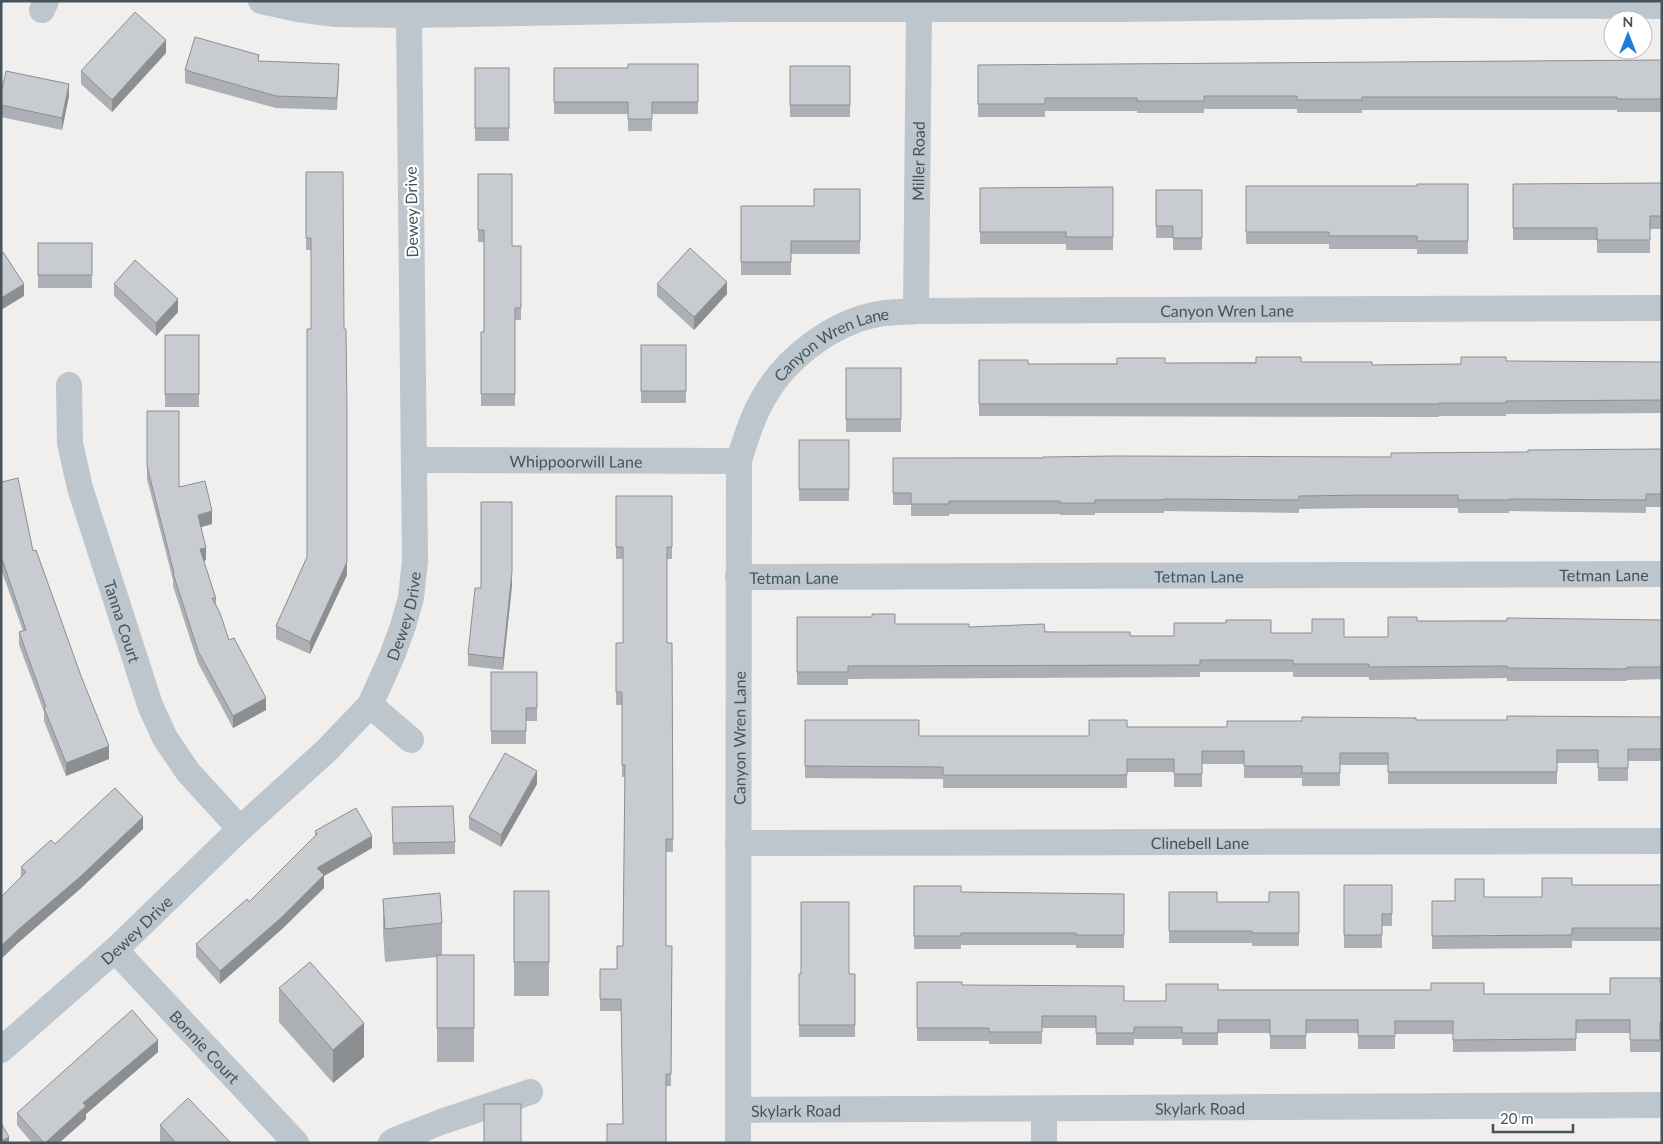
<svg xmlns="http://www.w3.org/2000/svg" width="1663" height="1144" viewBox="0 0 1663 1144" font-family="Lato,sans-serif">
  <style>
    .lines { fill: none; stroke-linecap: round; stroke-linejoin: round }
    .minor { stroke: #bdc6cd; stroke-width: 26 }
    .wall { fill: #acafb4 }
    .shaded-wall { fill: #8c8f92 }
    .building { fill: #c8ccd1; stroke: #8c8f92 }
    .labels { text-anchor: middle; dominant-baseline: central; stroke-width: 4.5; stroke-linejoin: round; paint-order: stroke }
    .street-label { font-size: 16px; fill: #47535b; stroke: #fff }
  </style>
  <rect width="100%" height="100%" fill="#f1eeee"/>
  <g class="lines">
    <g class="minor">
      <polyline points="261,1 298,9 335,14 409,15 734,9 1122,9 1434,5 1662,6"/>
      <polyline points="42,10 46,1"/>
      <path id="s1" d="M916 311 919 10"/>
      <path id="s2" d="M69 385 70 443 80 488 150 705 165 738 188 772 240 829"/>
      <path id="s3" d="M414 460 739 461"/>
      <path id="s4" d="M738 577 1662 574"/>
      <polyline points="370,705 411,740"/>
      <path id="s5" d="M738 843 1662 841"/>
      <path id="s6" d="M115 950 296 1143"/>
      <path id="s7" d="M1 1050 115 950 240 829 326 751 370 705 392 656 403 626 411 598 415 561 409 15"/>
      <polyline points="1044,1109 1044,1143"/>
      <path id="s8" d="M738 1110 1662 1105"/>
      <polyline points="391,1143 395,1140 441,1122 530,1092"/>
      <path id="s9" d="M738 1143 739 461C745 440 752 417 764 397 787 357 832 323 878 314 890 312 904 312 916 311L1662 308"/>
    </g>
  </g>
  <g class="wall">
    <polygon points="166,53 112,112 81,84 81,71"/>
    <polygon points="1662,60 1662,112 1617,112 1617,110 1362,110 1362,113 1297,113 1297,109 1204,109 1204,113 1137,113 1137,111 1045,111 1045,117 978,117 978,65"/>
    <polygon points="259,61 339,77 337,110 276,108 185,83 185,70"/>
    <polygon points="698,64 698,114 652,114 652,131 628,131 628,114 554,114 554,68 628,68"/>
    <rect x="790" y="66" width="60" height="51"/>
    <rect x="475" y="68" width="34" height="73"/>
    <polygon points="1,94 69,96 62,130 1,117"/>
    <polygon points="306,172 344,329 347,575 310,654 276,639 276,626 307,557 311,329 311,250 306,250"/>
    <polygon points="478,174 512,246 521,246 521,320 515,320 515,406 481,406 481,332 484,332 484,242 478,242"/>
    <polygon points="1662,183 1662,229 1650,229 1650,253 1597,253 1597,240 1513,240 1513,184"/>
    <polygon points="1468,184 1468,254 1417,254 1417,249 1329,249 1329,244 1246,244 1246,186 1417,186"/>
    <polygon points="1113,187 1113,250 1066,250 1066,244 980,244 980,188"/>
    <polygon points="860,189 860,254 791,254 791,275 741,275 741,206 814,206"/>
    <polygon points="1156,190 1202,190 1202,250 1173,250 1173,238 1156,238"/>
    <rect x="38" y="243" width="54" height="45"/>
    <polygon points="114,284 178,312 156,336 114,296"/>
    <polygon points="657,284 727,294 694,330 657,296"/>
    <rect x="165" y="335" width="34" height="72"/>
    <rect x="641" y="345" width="45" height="58"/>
    <polygon points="979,360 1028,364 1301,362 1372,365 1461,364 1506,361 1662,362 1662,413 1506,414 1506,416 1439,416 1439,417 979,416"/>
    <rect x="846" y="368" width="55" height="64"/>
    <polygon points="147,411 179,487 212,524 201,527 206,560 204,561 216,599 216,604 229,640 266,710 233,728 198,663 173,586 173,580 147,479"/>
    <rect x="799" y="440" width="50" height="61"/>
    <polygon points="1662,449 1662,507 1646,507 1646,513 1509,511 1509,513 1458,513 1458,508 1368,508 1299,509 1299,513 1164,511 1164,513 1095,513 1095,515 1060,515 1060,514 949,514 949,516 911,516 911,505 893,505 893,458 1391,457"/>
    <polygon points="1,478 2,482 33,551 109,759 66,776 44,721 44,712 19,645 19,632 23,631 1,569"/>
    <polygon points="616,496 672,496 672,559 667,559 667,643 672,643 673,852 666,852 666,946 672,946 671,1086 666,1086 623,1124 621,1011 600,1011 600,969 617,969 623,946 625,777 622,777 622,705 616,705 616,643 623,643 623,559 616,559"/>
    <polygon points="512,585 503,670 468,666 468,654 481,588"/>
    <polygon points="797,617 895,624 969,627 1130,636 1174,636 1271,633 1344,637 1388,637 1417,621 1662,620 1662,679 1627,680 1627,681 1507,681 1507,678 1369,680 1369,677 1293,677 1293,672 1200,672 1200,677 848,679 848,685 797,685"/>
    <polygon points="491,672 537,672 537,721 526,721 526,744 491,744"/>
    <polygon points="1662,717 1662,761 1628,761 1628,781 1598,781 1598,763 1557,763 1557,784 1388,784 1388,765 1340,765 1340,786 1302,786 1302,778 1244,778 1244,764 1202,764 1202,787 1174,787 1174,772 1127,772 1127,788 943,788 943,779 805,778 805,720 919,736 1089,736 1127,727 1227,727 1416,720 1507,720"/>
    <polygon points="537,784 501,847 469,829 469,817"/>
    <polygon points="392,807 455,842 455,854 393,855"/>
    <polygon points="143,829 80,889 19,942 21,867 55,844"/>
    <polygon points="315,831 372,848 324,876 324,888 282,929 220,984 196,957 196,944 249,902 315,836"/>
    <polygon points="1344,885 1392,885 1392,926 1382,926 1382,948 1344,948"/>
    <polygon points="1572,885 1662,885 1662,941 1572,941 1572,948 1432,949 1432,901 1455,901 1484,897 1542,897"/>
    <polygon points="914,886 961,892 1124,894 1124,948 1076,948 1076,945 961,945 961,949 914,949"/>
    <rect x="514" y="891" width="35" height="105"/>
    <polygon points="1169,892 1217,902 1269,902 1299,892 1299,946 1252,946 1252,943 1169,943"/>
    <polygon points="383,899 442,923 442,955 474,955 474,1062 437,1062 437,957 385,962 383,932"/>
    <rect x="799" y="974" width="56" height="63"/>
    <polygon points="917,982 962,985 1124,1001 1166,1001 1218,990 1484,994 1610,994 1662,982 1662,1036 1660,1036 1660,1052 1630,1052 1630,1033 1576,1033 1576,1051 1453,1052 1453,1034 1395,1034 1395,1049 1358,1049 1358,1033 1306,1033 1306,1049 1270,1049 1270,1033 1218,1033 1218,1045 1182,1045 1182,1039 1134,1039 1134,1045 1096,1045 1096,1028 1042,1028 1042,1044 989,1044 989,1041 917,1041"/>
    <polygon points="279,988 364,1057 333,1083 279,1022"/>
    <polygon points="158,1052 86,1114 86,1119 59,1143 32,1143 17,1125 17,1113"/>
    <polygon points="160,1125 231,1143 160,1143"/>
  </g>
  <g class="shaded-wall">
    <polygon points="166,40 166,53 112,112 112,100"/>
    <polygon points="69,84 69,96 62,130 62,118"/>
    <polygon points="727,282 727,294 694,330 694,317"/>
    <polygon points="24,284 24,296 1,310 1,298"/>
    <polygon points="178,299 178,312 156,336 156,323"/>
    <polygon points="212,511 212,524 198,528 198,515"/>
    <polygon points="206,548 206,560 200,562 200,549"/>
    <polygon points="347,562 347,575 310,654 310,642"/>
    <polygon points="512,572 512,585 503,670 503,658"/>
    <polygon points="266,698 266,710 233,728 233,716"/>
    <polygon points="109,746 109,759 66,776 66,763"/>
    <polygon points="537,771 537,784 501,847 501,835"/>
    <polygon points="143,817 143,829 80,889 19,942 1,959 1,946 19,929"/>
    <polygon points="372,836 372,848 324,876 324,888 282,929 220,984 220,971 317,868"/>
    <polygon points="364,1023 364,1057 333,1083 333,1050"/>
    <polygon points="158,1040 158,1052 86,1114 86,1119 59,1143 45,1143 83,1103"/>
    <polygon points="9,1137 9,1143 1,1143 1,1141"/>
  </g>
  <g class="building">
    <polygon points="135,12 166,40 112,100 81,71"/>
    <polygon points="195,37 259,55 258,61 339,64 337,98 276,96 185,70"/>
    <polygon points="1662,60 1662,99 1617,99 1617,97 1362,97 1362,100 1297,100 1297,96 1204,96 1204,101 1137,101 1137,98 1045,98 1045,104 978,104 978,65"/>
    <polygon points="628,64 698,64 698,102 652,102 652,119 628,119 628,102 554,102 554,68 628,68"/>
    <rect x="790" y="66" width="60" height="39"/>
    <rect x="475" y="68" width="34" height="60"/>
    <polygon points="6,71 69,84 62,118 1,105 1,94"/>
    <polygon points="306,172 343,172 344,329 346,329 347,409 347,562 310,642 276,626 307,557 307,329 311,329 311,238 306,238"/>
    <polygon points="478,174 512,174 512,246 521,246 521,308 515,308 515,394 481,394 481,332 484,332 484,230 478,230"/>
    <polygon points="1662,183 1662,216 1650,216 1650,240 1597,240 1597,228 1513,228 1513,184"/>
    <polygon points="1417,184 1468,184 1468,241 1417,241 1417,236 1329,236 1329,232 1246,232 1246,186 1417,186"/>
    <polygon points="1113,187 1113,237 1066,237 1066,232 980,232 980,188"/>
    <polygon points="814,189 860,189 860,241 791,241 791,262 741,262 741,206 814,206"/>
    <polygon points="1156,190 1202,190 1202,238 1173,238 1173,226 1156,226"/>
    <rect x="38" y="243" width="54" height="32"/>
    <polygon points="690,248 727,282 694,317 657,284"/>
    <polygon points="3,252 24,284 1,298 1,253"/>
    <polygon points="135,260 178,299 156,323 114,284"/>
    <rect x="165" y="335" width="34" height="59"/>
    <rect x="641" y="345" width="45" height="46"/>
    <polygon points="1256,357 1301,357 1301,362 1372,362 1372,365 1461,364 1461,357 1506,357 1506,361 1662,362 1662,400 1506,401 1506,403 1439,403 1439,404 979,404 979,360 1028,360 1028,364 1117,364 1117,358 1165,358 1165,363 1256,363"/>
    <rect x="846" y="368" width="55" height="51"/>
    <polygon points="147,411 179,411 179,487 205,481 212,511 198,515 206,548 200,549 216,599 212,598 220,613 229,640 234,638 266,698 233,716 198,651 173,573 174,573 147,466"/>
    <rect x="799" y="440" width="50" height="49"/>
    <polygon points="1662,449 1662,494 1646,494 1646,500 1509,499 1509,500 1458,500 1458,495 1368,495 1299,496 1299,500 1164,499 1164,500 1095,500 1095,503 1060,503 1060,501 949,501 949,504 911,504 911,493 893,493 893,458 1043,458 1043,457 1116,456 1391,457 1391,453 1528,452 1528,450"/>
    <polygon points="1,478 2,482 18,478 33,551 36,550 81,676 109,746 66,763 44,708 46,707 19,632 26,630 1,556"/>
    <polygon points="616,496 672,496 672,547 667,547 667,643 672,643 673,839 666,839 666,946 672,946 671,1074 666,1074 666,1143 607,1143 607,1124 623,1124 621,999 600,999 600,969 617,969 617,946 623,946 625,765 622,765 622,692 616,692 616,643 623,643 623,547 616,547"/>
    <polygon points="481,502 512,502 512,572 503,658 468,654 475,588 481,588"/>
    <polygon points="872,614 895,614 895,624 969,624 969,627 1044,624 1045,632 1130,632 1130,636 1174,636 1174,623 1226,623 1226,620 1271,620 1271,633 1312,633 1312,619 1344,619 1344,637 1388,637 1388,617 1417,617 1417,621 1507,621 1507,618 1662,620 1662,667 1627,667 1627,669 1507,668 1507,666 1369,667 1369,664 1293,664 1293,660 1200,660 1200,665 848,666 848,672 797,672 797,617 872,617"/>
    <polygon points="491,672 537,672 537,708 526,708 526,731 491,731"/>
    <polygon points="1507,716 1662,717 1662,749 1628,749 1628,768 1598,768 1598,750 1557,750 1557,772 1388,772 1388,753 1340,753 1340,773 1302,773 1302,766 1244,766 1244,751 1202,751 1202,774 1174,774 1174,759 1127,759 1127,775 943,775 943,767 805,766 805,720 919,720 919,736 1089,736 1089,720 1127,720 1127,727 1227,727 1227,721 1302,721 1302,717 1416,718 1416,720 1507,720"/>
    <polygon points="505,753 537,771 501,835 469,817"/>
    <polygon points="115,788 143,817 80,877 19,929 1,946 1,897 26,872 21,867 51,840 55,844"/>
    <polygon points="453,806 455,842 393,843 392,807"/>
    <polygon points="356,808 372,836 317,868 324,875 282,917 220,971 196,944 247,899 249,902 317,834 315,831"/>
    <polygon points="1542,878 1572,878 1572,885 1662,885 1662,928 1572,928 1572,935 1432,936 1432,901 1455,901 1455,879 1484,879 1484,897 1542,897"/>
    <polygon points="1344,885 1392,885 1392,914 1382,914 1382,935 1344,935"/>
    <polygon points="914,886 961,886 961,892 1124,894 1124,935 1076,935 1076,933 961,933 961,936 914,936"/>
    <rect x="514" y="891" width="35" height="71"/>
    <polygon points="1169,892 1217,892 1217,902 1269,902 1269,892 1299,892 1299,933 1252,933 1252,931 1169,931"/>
    <polygon points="440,893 442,923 385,929 383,899"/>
    <polygon points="801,902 849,902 849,974 855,974 855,1025 799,1025 799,974 801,974"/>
    <rect x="437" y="955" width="37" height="73"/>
    <polygon points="310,962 364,1023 333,1050 279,988"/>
    <polygon points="1610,978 1660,978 1660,982 1662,982 1662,1023 1660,1023 1660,1040 1630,1040 1630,1020 1576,1020 1576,1039 1453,1040 1453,1021 1395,1021 1395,1036 1358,1036 1358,1020 1306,1020 1306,1036 1270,1036 1270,1020 1218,1020 1218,1033 1182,1033 1182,1027 1134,1027 1134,1033 1096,1033 1096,1016 1042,1016 1042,1032 989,1032 989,1028 917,1028 917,982 962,982 962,985 1124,986 1124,1001 1166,1001 1166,984 1218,984 1218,990 1431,990 1431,983 1484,983 1484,994 1610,994"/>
    <polygon points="132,1010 158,1040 83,1103 86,1106 45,1143 44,1143 17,1113"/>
    <polygon points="188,1098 231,1143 176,1143 160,1125"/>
    <rect x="484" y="1104" width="37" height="39"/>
    <polygon points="1,1123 9,1137 1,1141"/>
  </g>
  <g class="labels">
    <g class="street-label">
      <text stroke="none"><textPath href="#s1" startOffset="150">Miller Road</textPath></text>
      <text transform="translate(411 212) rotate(-91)">Dewey Drive</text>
      <text stroke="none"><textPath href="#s9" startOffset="1245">Canyon Wren Lane</textPath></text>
      <text stroke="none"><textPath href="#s9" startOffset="840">Canyon Wren Lane</textPath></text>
      <text stroke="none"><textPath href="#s3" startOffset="162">Whippoorwill Lane</textPath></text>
      <text stroke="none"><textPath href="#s4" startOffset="866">Tetman Lane</textPath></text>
      <text stroke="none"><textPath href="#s4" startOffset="461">Tetman Lane</textPath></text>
      <text stroke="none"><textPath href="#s4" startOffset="56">Tetman Lane</textPath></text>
      <text stroke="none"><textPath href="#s7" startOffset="601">Dewey Drive</textPath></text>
      <text stroke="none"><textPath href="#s2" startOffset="244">Tanna Court</textPath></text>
      <text stroke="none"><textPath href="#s9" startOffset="405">Canyon Wren Lane</textPath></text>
      <text stroke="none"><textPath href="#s5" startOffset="462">Clinebell Lane</textPath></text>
      <text stroke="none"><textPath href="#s7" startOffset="181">Dewey Drive</textPath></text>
      <text stroke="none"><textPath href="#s6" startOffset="132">Bonnie Court</textPath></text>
      <text stroke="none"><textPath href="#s8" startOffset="462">Skylark Road</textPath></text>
      <text stroke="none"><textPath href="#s8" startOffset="58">Skylark Road</textPath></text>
    </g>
  </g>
  <rect width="1663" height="1144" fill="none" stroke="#47535b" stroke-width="5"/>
  <g transform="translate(1628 35)"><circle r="24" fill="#ffffff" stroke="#b5babd"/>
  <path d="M0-4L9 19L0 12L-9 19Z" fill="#217bd8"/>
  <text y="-8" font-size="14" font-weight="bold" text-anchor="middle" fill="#47535b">N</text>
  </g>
  <path d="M1493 1124v8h80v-8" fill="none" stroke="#47535b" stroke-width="2.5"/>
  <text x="1500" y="1124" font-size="15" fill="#47535b" stroke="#ffffff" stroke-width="4" paint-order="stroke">20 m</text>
</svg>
